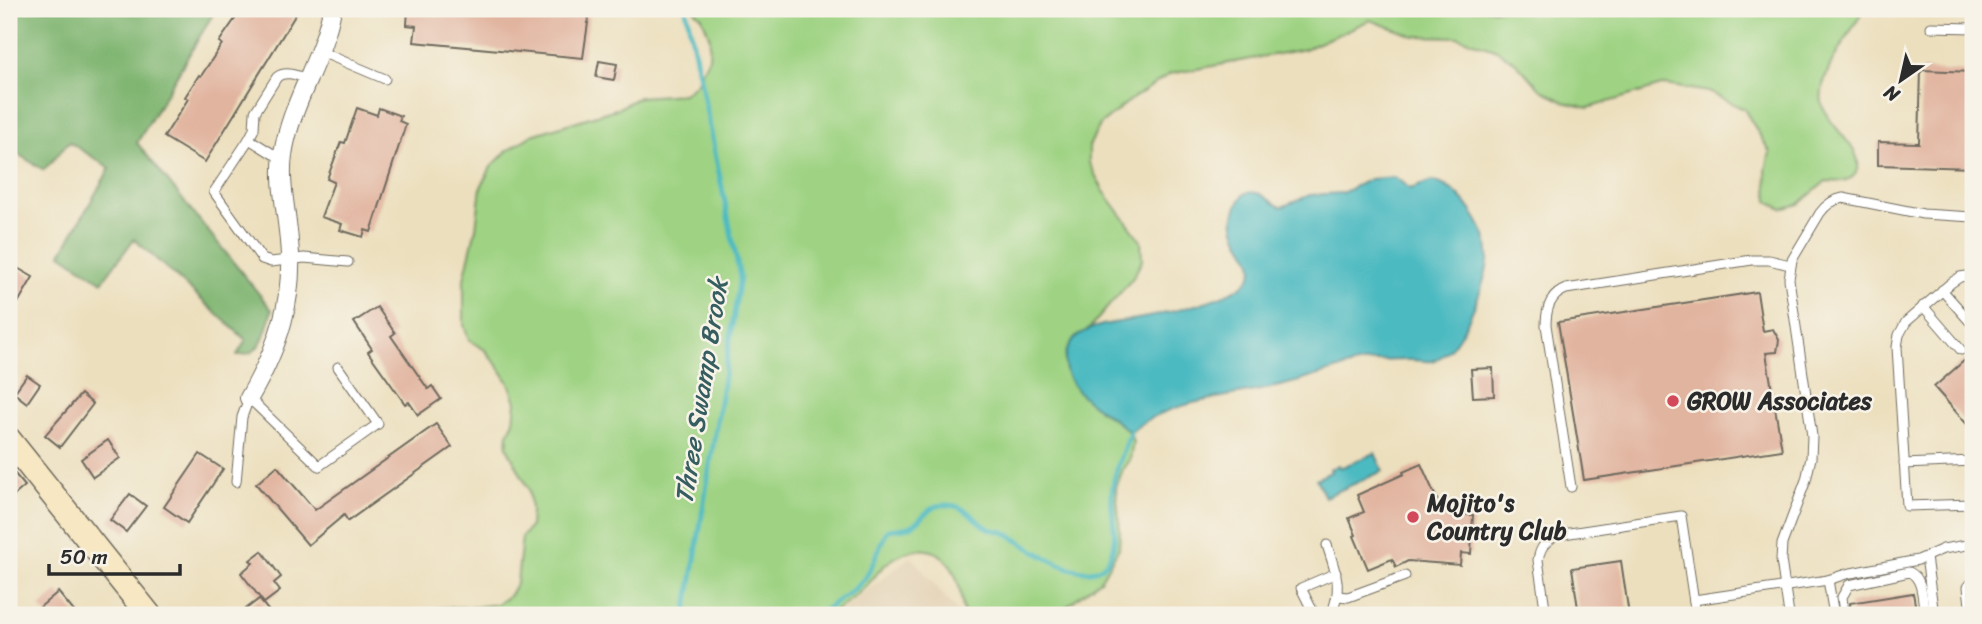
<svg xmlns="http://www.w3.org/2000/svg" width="1982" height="624" viewBox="0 0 1982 624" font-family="Sriracha,sans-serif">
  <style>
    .built { fill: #e3d1b4 }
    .green { fill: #9fd383; stroke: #657f57; stroke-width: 2 }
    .forest { fill: #7fb571; stroke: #55704e; stroke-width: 2 }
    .water { fill: #4bbac1; stroke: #3b7276; stroke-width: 2 }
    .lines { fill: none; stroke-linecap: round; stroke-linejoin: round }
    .stream { stroke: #4bbac1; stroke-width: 5 }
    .building { fill: #e1b49f }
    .lane-casing { stroke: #6f6a5e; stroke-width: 11 }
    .street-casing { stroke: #6f6a5e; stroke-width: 20 }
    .secondary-casing { stroke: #6f6a5e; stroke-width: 27 }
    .lane { stroke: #fff; stroke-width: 9 }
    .street { stroke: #fff; stroke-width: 18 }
    .secondary { stroke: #f7e8c3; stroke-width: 24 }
    .poi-dot { fill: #d1495b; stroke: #f7f3e8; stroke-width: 2.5 }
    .labels { text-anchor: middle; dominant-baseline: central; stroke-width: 5; stroke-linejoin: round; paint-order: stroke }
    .poi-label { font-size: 24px; font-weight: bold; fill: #2b2b2b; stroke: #f7f3e8; text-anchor: start }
    .water-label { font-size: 26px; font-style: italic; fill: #365d60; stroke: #f7f3e8 }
  </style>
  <rect width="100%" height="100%" fill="#f7f3e8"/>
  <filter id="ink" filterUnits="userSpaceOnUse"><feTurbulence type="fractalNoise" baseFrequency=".0143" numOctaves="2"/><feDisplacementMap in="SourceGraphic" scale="14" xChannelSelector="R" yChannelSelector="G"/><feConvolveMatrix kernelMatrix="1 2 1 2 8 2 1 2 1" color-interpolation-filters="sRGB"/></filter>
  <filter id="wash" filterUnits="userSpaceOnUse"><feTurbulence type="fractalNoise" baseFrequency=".00686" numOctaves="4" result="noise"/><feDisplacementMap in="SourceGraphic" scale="28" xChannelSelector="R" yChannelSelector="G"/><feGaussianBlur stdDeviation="1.57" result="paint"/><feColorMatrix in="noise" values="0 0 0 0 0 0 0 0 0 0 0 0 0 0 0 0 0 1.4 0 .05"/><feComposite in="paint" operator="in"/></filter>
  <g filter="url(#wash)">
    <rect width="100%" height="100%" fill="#ecdfbd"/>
    <polygon class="built" points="911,556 960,615 836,615"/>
    <path class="green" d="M693 9H1864C1851 34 1817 74 1822 103 1825 125 1869 152 1856 173 1850 183 1837 182 1826 181L1799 204 1782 209 1768 201 1766 170 1770 152 1744 109 1709 92 1665 85 1588 108 1564 102 1542 90 1516 63 1495 49 1458 37 1414 36 1370 20 1305 49 1170 74 1129 101 1100 125 1089 146V163L1103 190 1141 241 1142 261 1132 279 1089 329 1077 339 1099 410 1121 424 1130 433 1133 442 1130 459 1123 469 1116 488 1120 531 1119 548 1101 579 1056 615H964C962 605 961 593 958 583 947 544 915 541 886 564 879 570 874 578 868 584 857 596 843 606 830 615H428L439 608 477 607 497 604 510 595 517 582 522 537 530 527 531 511 529 490 507 447 508 434 514 421 516 402 510 385 498 366 485 350 469 340 464 325V279L476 228 481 187 491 167 507 151 532 135 619 108 639 97 683 94 696 84 709 57 710 38 702 17Z"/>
    <path class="forest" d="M9 9H216L137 143 272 310C266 330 263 357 237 355L246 340 134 239 102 282 61 254 110 168 69 142 44 170 11 150 9 153Z"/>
    <g class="water">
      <path d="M1395 177 1410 189 1432 181C1456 186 1472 208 1483 231 1487 240 1489 251 1488 262 1484 288 1460 354 1432 361 1426 362 1417 360 1411 360 1395 360 1378 360 1363 363 1333 369 1305 381 1275 387 1232 397 1162 401 1130 433 1113 415 1087 406 1073 385 1058 363 1064 340 1090 329 1104 323 1123 322 1137 319 1161 315 1227 299 1244 284 1276 255 1208 240 1245 193 1266 190 1266 202 1282 207L1310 195 1342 193 1370 179Z"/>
      <polygon points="1375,453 1383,471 1325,497 1316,479 1331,472 1330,469 1338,465 1340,468"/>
    </g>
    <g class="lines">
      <g class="stream">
        <polyline points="686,9 740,277 686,615"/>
        <path d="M819 615C833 602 851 595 863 580 876 565 877 546 888 530 895 529 908 529 913 525 929 513 931 501 955 506 969 509 978 524 990 529 996 531 1001 530 1006 533 1029 547 1095 597 1111 554 1119 533 1110 515 1112 495 1113 474 1123 453 1130 433"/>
      </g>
    </g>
    <g id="blocks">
      <g class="building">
        <polygon points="242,9 299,9 205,162 164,137 188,99 185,97 199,75 201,76 222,44 219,42"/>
        <polygon points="408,9 590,9 583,58 414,42 416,26 407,25"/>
        <polygon points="599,61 617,64 614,80 596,77"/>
        <polygon points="1921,70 1973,72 1973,168 1878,165 1878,142 1919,143"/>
        <polygon points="357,108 377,115 379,108 401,116 399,121 406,124 371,232 365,230 363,237 340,230 342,224 321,217 334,182 327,179 341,142 345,143"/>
        <polygon points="14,266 33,277 9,318 9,275"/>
        <polygon points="1757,292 1763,331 1773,329 1779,340 1777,352 1766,353 1782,450 1584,480 1558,322"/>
        <polygon points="377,307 395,333 391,336 428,389 432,386 441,399 418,415 409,402 405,404 368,352 372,349 354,322"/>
        <polygon points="1973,353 1973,431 1934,387"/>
        <polygon points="1493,368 1494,396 1473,397 1471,369"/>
        <polygon points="27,375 40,384 27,403 14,393"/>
        <polygon points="81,394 93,404 60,447 45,435"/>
        <polygon points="436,424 452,447 348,521 344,515 308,545 256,484 277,466 315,510"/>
        <polygon points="108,440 120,458 93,477 81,459"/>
        <polygon points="200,454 223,469 187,523 164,507"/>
        <polygon points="1421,464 1443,513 1473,515 1471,554 1461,553 1460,565 1408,561 1396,567 1392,559 1368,569 1354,536 1356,535 1349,518 1364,512 1357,495 1404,474 1403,472"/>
        <polygon points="9,467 25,486 9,500"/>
        <polygon points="130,494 146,506 126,532 110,520"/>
        <polygon points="262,551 281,577 274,583 280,591 264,603 241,573 253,563 250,560"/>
        <polygon points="1621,561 1629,615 1579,615 1572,568"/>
        <polygon points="58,592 77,615 47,615 40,607"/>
        <polygon points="1913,593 1917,615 1851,615 1850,603"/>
        <polygon points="259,599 272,615 238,615"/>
      </g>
    </g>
  </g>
  <g filter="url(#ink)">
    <use href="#blocks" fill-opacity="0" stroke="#6f6a5e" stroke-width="2"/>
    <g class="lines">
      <defs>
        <g id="lane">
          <polyline points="1931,27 1973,28"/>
          <polyline points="319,51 385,79"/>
          <path d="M308 79C298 76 286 70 277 77L255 112 254 129 249 139 214 192 262 259 271 262 304 258 348 262"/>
          <polyline points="249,139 273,154 282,156"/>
          <polyline points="1973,275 1960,277 1951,283 1906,322 1899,335 1897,347 1907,506 1973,504"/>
          <polyline points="1942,290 1973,325"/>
          <polyline points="1923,306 1961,350"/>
          <polyline points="1904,464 1973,461"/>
          <polyline points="236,482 242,417 249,398 319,466 378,424 338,367"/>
          <path d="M1571 487 1546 325C1546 309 1550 295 1566 289L1752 260H1769L1790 265"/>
          <path d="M1327 545C1336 574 1343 586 1331 615"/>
          <polyline points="1926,557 1934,615"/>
          <polyline points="1828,580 1834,615"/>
          <polyline points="1338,596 1348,597 1405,576"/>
          <polyline points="1694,600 1828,580 1846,574 1918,560 1943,549 1973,544"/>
          <polyline points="1318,615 1312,610 1301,588 1336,573"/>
          <path d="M1546 615 1538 560C1540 547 1546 541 1557 535L1681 516 1696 615"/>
          <path d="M1789 615 1781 560 1782 544 1806 480 1811 458 1812 436 1789 279 1792 260 1820 213C1826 205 1832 200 1843 198L1923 214 1973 217"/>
          <path d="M1844 615 1842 597 1849 585 1909 572C1924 578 1922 601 1925 615"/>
          <polyline points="1971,615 1968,587 1973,581"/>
        </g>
        <path id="street" d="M249 398C278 348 295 299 289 241 287 213 279 183 283 155 290 104 323 59 332 9"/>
        <polyline id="secondary" points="9,440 149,615"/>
      </defs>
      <use href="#lane" class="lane-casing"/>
      <use href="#street" class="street-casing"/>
      <use href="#secondary" class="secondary-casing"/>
      <use href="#lane" class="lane"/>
      <use href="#street" class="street"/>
      <use href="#secondary" class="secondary"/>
    </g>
  </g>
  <g class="poi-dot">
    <circle cx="1673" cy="401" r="7"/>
    <circle cx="1413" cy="517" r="7"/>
  </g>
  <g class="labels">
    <g class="poi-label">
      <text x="1687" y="401">GROW Associates</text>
      <text x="1427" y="503">Mojito's<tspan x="1427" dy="28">Country Club</tspan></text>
    </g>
    <g class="water-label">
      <text transform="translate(701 391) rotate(-81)">Three Swamp Brook</text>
    </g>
  </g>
  <rect width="1982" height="624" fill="none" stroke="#f7f3e8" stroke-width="35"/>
  <g transform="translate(1901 80) rotate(214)" stroke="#f7f3e8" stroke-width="5" paint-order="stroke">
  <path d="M0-5L12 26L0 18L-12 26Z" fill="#2b2b2b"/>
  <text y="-10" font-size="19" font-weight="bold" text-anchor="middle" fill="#2b2b2b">N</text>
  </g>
  <path d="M49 564v10h131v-10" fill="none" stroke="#2b2b2b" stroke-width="3.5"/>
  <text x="60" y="564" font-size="21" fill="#2b2b2b" stroke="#f7f3e8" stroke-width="5" paint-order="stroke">50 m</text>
</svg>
